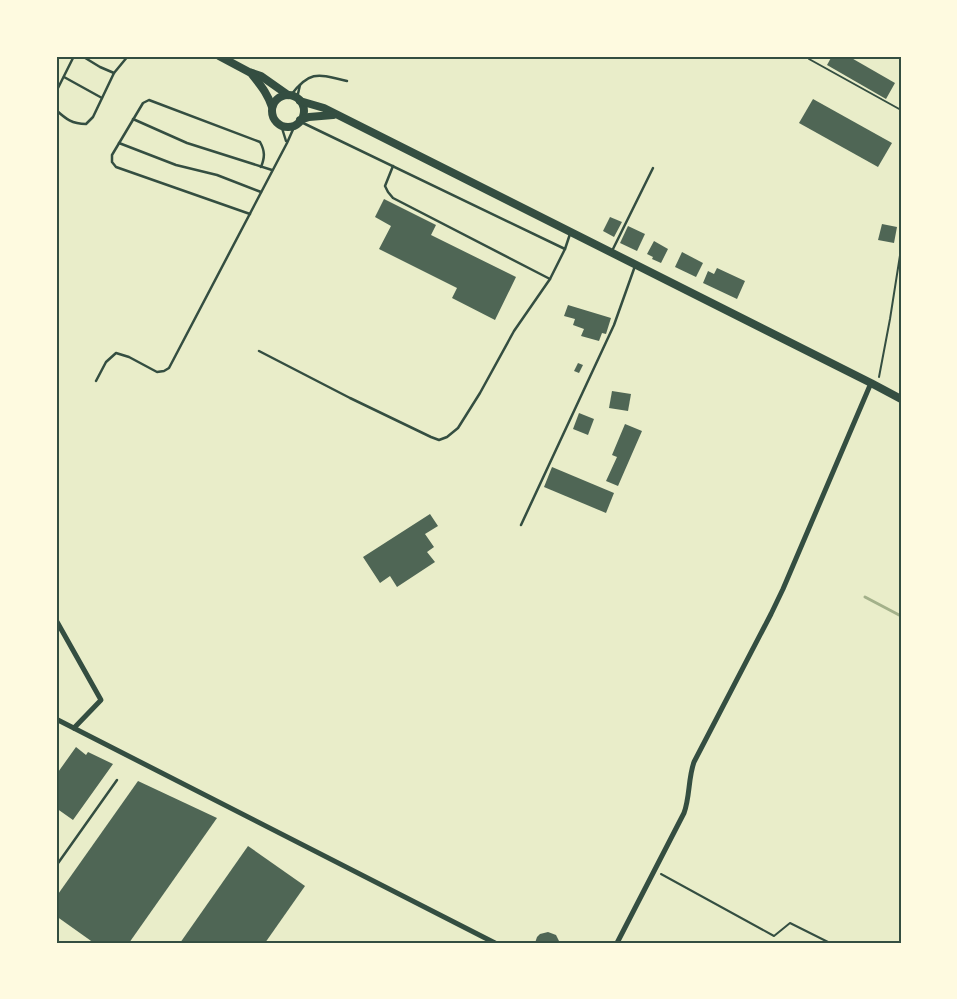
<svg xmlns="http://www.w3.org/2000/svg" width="957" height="999" viewBox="0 0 957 999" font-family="'Alegreya Sans',sans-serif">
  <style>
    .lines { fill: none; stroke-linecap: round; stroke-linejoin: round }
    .stream { stroke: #a3b18a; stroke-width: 3 }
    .building { fill: #4f6655 }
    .path { stroke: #344e41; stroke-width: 2 }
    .service { stroke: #344e41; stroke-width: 2.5 }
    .minor { stroke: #344e41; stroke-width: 5 }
    .secondary { stroke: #344e41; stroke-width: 8 }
    .neatline { fill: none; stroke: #344e41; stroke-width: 2 }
  </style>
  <rect width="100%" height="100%" fill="#e9edc9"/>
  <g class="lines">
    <polyline class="stream" points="865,597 901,616"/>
  </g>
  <g class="building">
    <polygon points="832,56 848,56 895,83 886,99 827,65"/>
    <polygon points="813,99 892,143 878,167 799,123"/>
    <polygon points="384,199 436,225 431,235 516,277 495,320 452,298 457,288 379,249 391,226 375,217"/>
    <polygon points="610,217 622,222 614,237 603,231"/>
    <polygon points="882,224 897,227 894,243 878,240"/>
    <polygon points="628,226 645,234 637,251 620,243"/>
    <polygon points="654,241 668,249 661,263 652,259 653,257 647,254"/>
    <polygon points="682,252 703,263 696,277 675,267"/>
    <polygon points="717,268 745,281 737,299 703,283 708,271 714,274"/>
    <polygon points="568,305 611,318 606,334 602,333 599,341 581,336 584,329 573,325 575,319 564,316"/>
    <polygon points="578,363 583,365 579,373 574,371"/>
    <polygon points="612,391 631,394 628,411 609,408"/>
    <polygon points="579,413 594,419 588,435 573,429"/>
    <polygon points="625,424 642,431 618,486 606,481 617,457 612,455"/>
    <polygon points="552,467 614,493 606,513 544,487"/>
    <polygon points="430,514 438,526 425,534 434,547 427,552 435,562 397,587 390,576 380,583 363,557"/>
    <polygon points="76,747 86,755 88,752 113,764 73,820 56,808 56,775"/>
    <polygon points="138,781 217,818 129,943 94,943 56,916 56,897"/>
    <polygon points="248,846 305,886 265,943 180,943"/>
    <polygon points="548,932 556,935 560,943 535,943 537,937 540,934"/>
  </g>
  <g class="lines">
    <g class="path">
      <polyline points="809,59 901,110"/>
      <polyline points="879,377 890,319 901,249"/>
      <polyline points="661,874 774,936 790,923 830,943"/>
    </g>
    <g class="service">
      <polyline points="82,56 100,67 114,73"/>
      <polyline points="64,77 102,98"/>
      <polyline points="56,92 74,56"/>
      <path d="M291 95C310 70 318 74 347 81"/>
      <polyline points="297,98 300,85"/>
      <path d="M56 110C66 119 72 124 86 124L93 117 114 73 128 56"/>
      <polyline points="133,119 187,143 272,170"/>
      <polyline points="301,122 565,249 570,234"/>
      <polyline points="281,125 286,141"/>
      <polyline points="119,143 176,165 217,175 261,192"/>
      <polyline points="393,166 385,186 388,192 393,198 550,279"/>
      <path d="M250 214 116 167 112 162V155L143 103 149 100 260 142C265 151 265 157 261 167"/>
      <polyline points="612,251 653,168"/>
      <polyline points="259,351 350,398 431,437 439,440 447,437 458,428 480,393 514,331 550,279 565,249"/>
      <polyline points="96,381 106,362 116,353 129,357 157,372 164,371 169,368 287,143 295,125"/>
      <polyline points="521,525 614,325 635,266"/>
      <polyline points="56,866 117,780"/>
    </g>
    <g class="minor">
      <polyline points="56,620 101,700 74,728"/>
      <polyline points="56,719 495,943"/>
      <path d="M617 943 684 813C690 797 688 779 694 762L771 614 783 589 871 383"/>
    </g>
    <g class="secondary">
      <polyline points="219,56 249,72 261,76 288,95"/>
      <path d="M251 73C260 85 267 92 272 107"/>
      <circle cx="288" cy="111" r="16"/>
      <polyline points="300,101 324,108 871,383 901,399"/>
      <polyline points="300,120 309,117 333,115"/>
    </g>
  </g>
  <rect width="957" height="999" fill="none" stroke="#fefae0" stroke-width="115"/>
  <rect x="58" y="58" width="842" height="884" class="neatline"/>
</svg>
